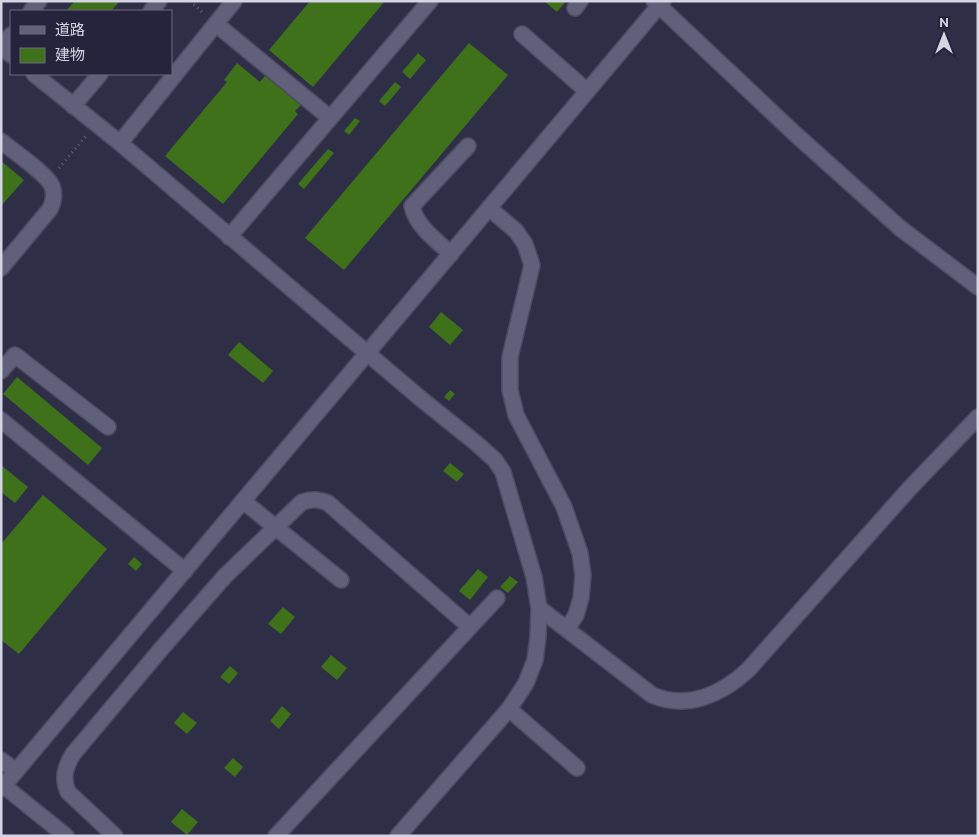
<svg xmlns="http://www.w3.org/2000/svg" width="979" height="837" viewBox="0 0 979 837" font-family="Overpass,'Noto Sans JP',sans-serif">
  <style>
    .building { fill: #3e711a }
    .lines { fill: none; stroke-linecap: round; stroke-linejoin: round }
    .minor-casing { stroke: #4d4b60; stroke-width: 18 }
    .path { stroke: #626177; stroke-width: 3; stroke-dasharray: 1 4; stroke-linecap: butt }
    .minor { stroke: #61607b; stroke-width: 15 }
  </style>
  <rect width="100%" height="100%" fill="#2f2e47"/>
  <g class="building">
    <polygon points="75,1 120,1 111,11 66,11"/>
    <polygon points="310,1 385,1 313,87 269,50"/>
    <polygon points="544,1 566,1 557,12"/>
    <polygon points="469,43 508,75 344,270 305,238"/>
    <polygon points="418,53 426,60 410,79 402,72"/>
    <polygon points="237,63 260,82 265,76 301,105 295,111 298,114 223,204 165,156 227,82 224,80"/>
    <polygon points="395,82 401,87 385,106 379,101"/>
    <polygon points="355,118 360,121 349,135 344,131"/>
    <polygon points="328,149 334,153 304,189 298,184"/>
    <polygon points="1,161 24,180 1,206"/>
    <polygon points="441,312 463,330 450,345 429,327"/>
    <polygon points="239,342 273,371 263,383 228,355"/>
    <polygon points="17,377 102,448 88,465 3,394"/>
    <polygon points="450,390 455,394 449,401 444,397"/>
    <polygon points="450,463 464,474 457,482 443,471"/>
    <polygon points="1,465 28,487 15,503 1,492"/>
    <polygon points="43,495 107,549 19,654 1,640 1,544"/>
    <polygon points="134,557 142,564 136,571 128,564"/>
    <polygon points="478,569 488,577 470,600 459,591"/>
    <polygon points="510,576 518,582 508,593 500,587"/>
    <polygon points="283,607 295,617 281,634 268,624"/>
    <polygon points="331,655 347,668 337,680 321,667"/>
    <polygon points="230,666 238,673 229,684 220,677"/>
    <polygon points="282,706 291,714 279,729 270,721"/>
    <polygon points="183,712 197,723 187,734 174,723"/>
    <polygon points="233,758 243,767 235,777 224,768"/>
    <polygon points="182,809 198,822 187,835 171,822"/>
  </g>
  <g class="lines">
    <defs>
      <g id="minor">
        <polyline points="654,1 793,132 900,228 978,287"/>
        <polyline points="575,8 580,1"/>
        <polyline points="31,11 39,1"/>
        <polyline points="151,11 159,1"/>
        <polyline points="216,24 330,118"/>
        <polyline points="522,34 587,91"/>
        <polyline points="11,35 1,46 11,55"/>
        <polyline points="34,74 120,143 420,398 476,443 495,460 503,472 534,577 539,608 538,637 535,660 526,683 509,709 398,836"/>
        <polyline points="73,106 100,74"/>
        <path d="M1 141C13 151 47 174 52 186 55 194 54 201 50 209L1 268"/>
        <polyline points="120,143 234,1"/>
        <polyline points="489,208 516,231 525,244 532,265 510,357 510,390 516,415 564,507 580,553 583,575 581,598 576,615 567,629"/>
        <polyline points="229,237 430,1"/>
        <path d="M451 254C436 240 416 226 412 206L468 146"/>
        <polyline points="1,371 15,355 108,427"/>
        <polyline points="1,420 185,571"/>
        <polyline points="243,501 341,580"/>
        <path d="M539 608 652 695C687 710 721 695 748 670L910 488 978 417"/>
        <polyline points="509,709 577,768"/>
        <polyline points="1,760 16,771"/>
        <polyline points="4,786 66,836"/>
        <polyline points="1,789 663,1"/>
        <path d="M115 836 68 792C62 778 65 767 73 754L162 648 225 576 302 502C312 499 319 499 328 503L470 627"/>
        <polyline points="276,836 497,598"/>
      </g>
    </defs>
    <use href="#minor" class="minor-casing"/>
    <g class="path">
      <polyline points="190,1 204,14"/>
      <polyline points="59,168 87,135"/>
    </g>
    <use href="#minor" class="minor"/>
  </g>
  <rect width="979" height="837" fill="none" stroke="#d4d4e4" stroke-width="5"/>
  <rect x="10" y="10" width="162" height="65" fill="#26243c" stroke="#6c6a7f"/>
  <rect x="20" y="26" width="25" height="8" fill="#61607b" stroke="#6c6a7f"/>
  <text x="55" y="35" font-size="15" fill="#d4d4e4">道路</text>
  <rect x="20" y="48" width="25" height="15" fill="#3e711a" stroke="#6c6a7f"/>
  <text x="55" y="60" font-size="15" fill="#d4d4e4">建物</text>
  <g transform="translate(944 35)" stroke="#26243c" stroke-width="4" paint-order="stroke">
  <path d="M0-4L9 19L0 12L-9 19Z" fill="#d4d4e4"/>
  <text y="-8" font-size="14" font-weight="bold" text-anchor="middle" fill="#d4d4e4">N</text>
  </g>
</svg>
